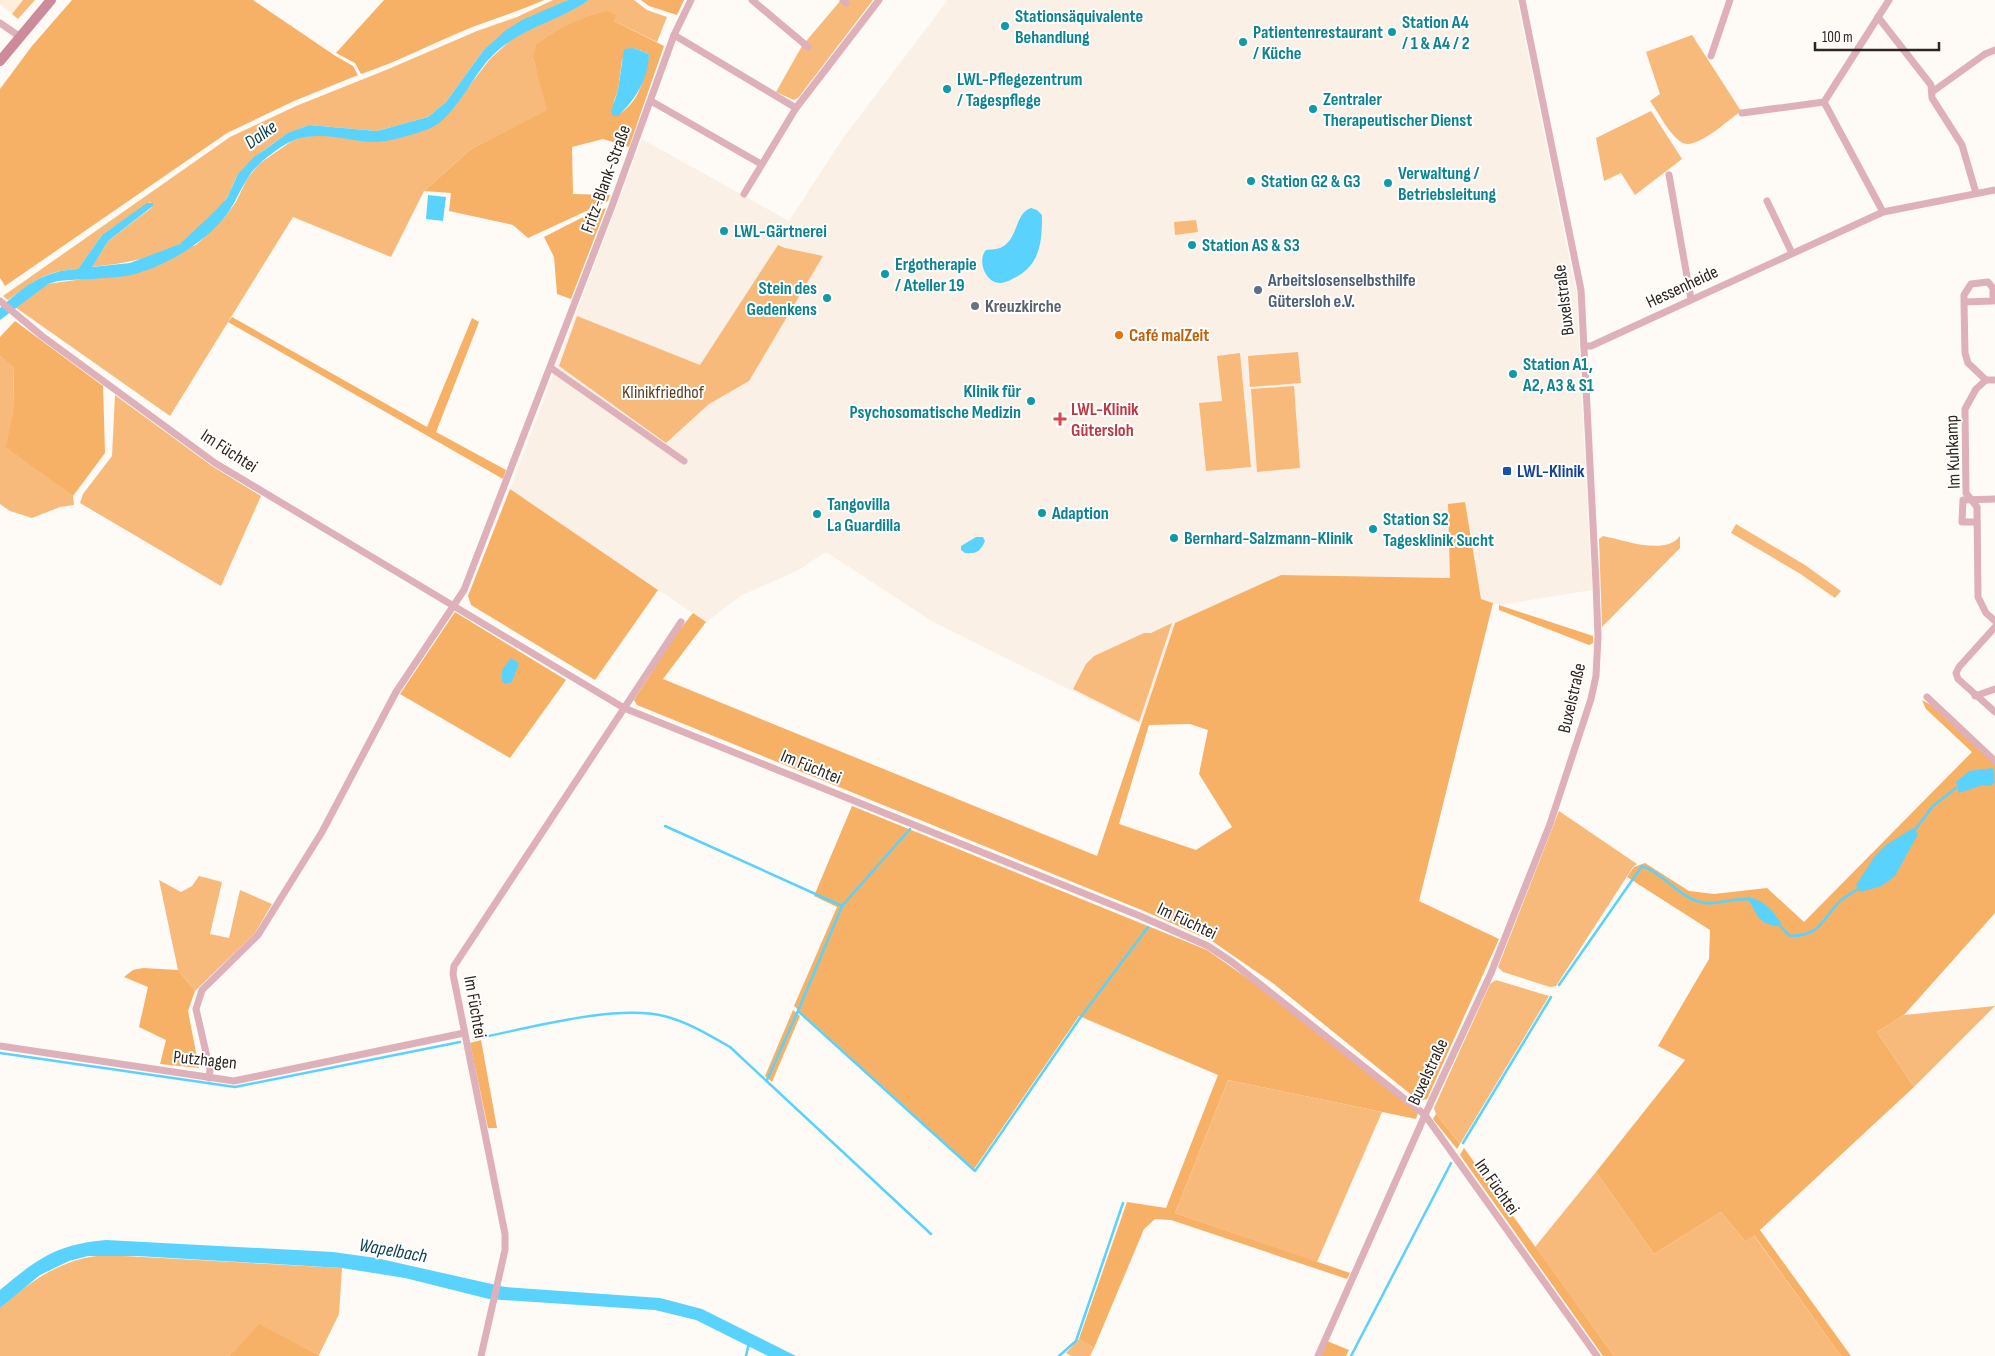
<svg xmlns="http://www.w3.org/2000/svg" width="1995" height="1356" viewBox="0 0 1995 1356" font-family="'Sofia Sans Condensed',sans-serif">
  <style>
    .commercial { fill: #feeedb }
    .built { fill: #fbf0e6 }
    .green { fill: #f8ba7a }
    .forest { fill: #f6b166; fill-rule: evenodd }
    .water { fill: #59d2fd }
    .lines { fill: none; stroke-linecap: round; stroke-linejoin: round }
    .stream { stroke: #59d2fd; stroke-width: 2.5 }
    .street { stroke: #deb0ba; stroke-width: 7 }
    .secondary { stroke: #cd8a9b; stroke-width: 10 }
    .culture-dot { fill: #0f9aa8; stroke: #fff; stroke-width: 2 }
    .service-dot { fill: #5c6f8a; stroke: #fff; stroke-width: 2 }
    .worship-dot { fill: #6b7280; stroke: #fff; stroke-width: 2 }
    .food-dot { fill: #e8710a; stroke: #fff; stroke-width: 2 }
    .health-dot { fill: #e0444e; stroke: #fff; stroke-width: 2 }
    .transit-dot { fill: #1a4fb4; stroke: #fff; stroke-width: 2 }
    .labels { text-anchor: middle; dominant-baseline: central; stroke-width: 4; stroke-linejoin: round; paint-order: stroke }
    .culture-label { font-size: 18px; font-weight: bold; fill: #0d838f; stroke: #fff; text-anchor: start }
    .street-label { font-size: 18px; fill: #2e261e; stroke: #fff }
    .service-label { font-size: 18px; font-weight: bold; fill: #4e5e75; stroke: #fff; text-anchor: start }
    .worship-label { font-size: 18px; font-weight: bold; fill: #5b616d; stroke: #fff; text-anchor: start }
    .food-label { font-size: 18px; font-weight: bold; fill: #c56008; stroke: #fff; text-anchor: start }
    .park-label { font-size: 18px; fill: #5a3e1e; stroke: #fff }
    .health-label { font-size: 18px; font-weight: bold; fill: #be3a42; stroke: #fff; text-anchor: start }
    .transit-label { font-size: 18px; font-weight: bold; fill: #164399; stroke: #fff; text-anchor: start }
    .water-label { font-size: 19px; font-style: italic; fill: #0d4354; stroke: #fff }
  </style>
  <rect width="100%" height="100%" fill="#fefaf6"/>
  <polygon class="commercial" points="0,0 23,0 12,14 0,4"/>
  <polygon class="built" points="948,0 1517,0 1576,291 1592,590 1499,605 1481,599 1465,503 1448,504 1450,578 1281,575 1175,623 1141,725 933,622 826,552 797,571 742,595 706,622 510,489 642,139 789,221 843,138"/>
  <g class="green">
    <polygon points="23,0 35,0 18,19 12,14"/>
    <path d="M553 0H568L483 51 446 102 428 117 377 131 309 125C285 133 253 155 238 175 233 182 231 192 226 199 214 214 197 236 180 244 152 259 121 264 91 267L108 241 150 209 153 206 150 202 102 235 78 269C44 271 35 281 8 300L3 296 230 137 296 106 386 70 477 31 517 17Z"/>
    <polygon points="589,0 634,0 647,10 667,17 657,42 614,21 533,58 548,110 471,149 424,191 391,257 293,217 170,416 15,307 47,284 83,279 196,245 224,218 236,202 247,179 259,164 292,141 303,137 324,134 378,142 453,107 490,59 513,38"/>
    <polygon points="841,0 873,0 798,98 794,100 776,92 802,46"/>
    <path d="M1692 35 1741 111C1728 120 1695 152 1681 142 1668 133 1659 113 1650 101L1660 94 1646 52Z"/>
    <polygon points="1651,111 1682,159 1635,195 1621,173 1604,181 1596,138"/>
    <polygon points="1196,220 1198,232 1175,235 1174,222"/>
    <polygon points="778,245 785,248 823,256 749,381 709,404 666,443 559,366 577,316 700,365"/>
    <polygon points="1298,352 1301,383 1250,387 1248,356"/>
    <polygon points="1240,353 1251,467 1206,471 1199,403 1222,401 1217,356"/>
    <polygon points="0,356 14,366 13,411 7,446 73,496 74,505 60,507 32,518 10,511 0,504"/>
    <polygon points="1294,386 1300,468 1257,472 1251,389"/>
    <polygon points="115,395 212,466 261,496 221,586 80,503 83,494 112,456"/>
    <polygon points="1736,524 1805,565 1841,591 1835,598 1799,573 1731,533"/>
    <path d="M1603 536C1624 540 1665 556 1680 536V548L1602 627 1599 539Z"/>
    <polygon points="1172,623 1139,722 1073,689 1086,664 1094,656 1144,633 1151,633"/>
    <polygon points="1559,811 1637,864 1633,867 1556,986 1550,987 1503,972 1498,967"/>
    <polygon points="199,876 222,882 210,934 229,938 240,890 272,904 255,933 195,991 178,970 159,880 181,892 192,886"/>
    <polygon points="1496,980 1549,996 1460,1144 1436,1114 1434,1108 1490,984"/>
    <polygon points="1995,1006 1914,1087 1877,1032 1904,1015"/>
    <polygon points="1228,1080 1382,1112 1317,1262 1175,1213"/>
    <polygon points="1596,1172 1654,1254 1721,1212 1745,1241 1753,1234 1841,1356 1614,1356 1535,1247"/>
    <path d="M106 1255 342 1268 339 1314 319 1355 259 1325 229 1356H0V1308C32 1280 62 1258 106 1255Z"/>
    <polygon points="1079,1339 1094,1348 1090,1356 1071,1356 1066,1353"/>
  </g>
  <g class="forest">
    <polygon points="72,0 253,0 334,55 353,66 358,75 294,101 227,133 5,286 0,278 0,89 32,46"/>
    <path d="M384 0H544C521 10 498 18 475 26 437 41 400 61 361 74L355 63 336 53Z"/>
    <polygon points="641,0 684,0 677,15 649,6"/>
    <path d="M607 11 616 15 614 21 664 46 629 147 603 139 572 147 573 194 610 195 608 201 528 238 513 225 449 211 451 193 424 191 471 149 547 110 533 58 536 45C557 29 581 17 607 11ZM634 48 649 54C645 76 641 99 621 113L614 101 618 90 622 60Z"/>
    <polygon points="606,208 571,299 557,294 554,257 544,237 587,215"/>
    <polygon points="232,317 427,427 472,318 479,322 436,432 506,470 503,479 228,322"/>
    <polygon points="15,321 103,386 105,453 73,496 6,447 13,411 14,367 0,356 0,337"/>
    <polygon points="510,489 658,590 595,680 471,605 468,596"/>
    <path d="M1465 502 1481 599 1493 603 1419 901 1499 939 1427 1099 1419 1101 1274 984 1238 959 1212 941 1144 911 637 705 634 700 677 633 693 613 706 622 663 679 1097 856 1175 623 1281 575 1450 578 1448 504ZM1190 724 1208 730 1199 774 1232 827 1196 850 1119 824 1149 725Z"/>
    <polygon points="1499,605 1593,636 1593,643 1589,645 1499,610"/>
    <polygon points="455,612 566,680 510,758 400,694"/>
    <polygon points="1922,700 1931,705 1995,764 1995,913 1904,1015 1877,1032 1914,1087 1760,1230 1851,1356 1841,1356 1754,1235 1745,1241 1721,1212 1654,1254 1596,1172 1685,1060 1658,1046 1709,959 1710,930 1627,877 1634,867 1645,863 1689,891 1714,894 1767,888 1804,922 1972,752 1926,709"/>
    <polygon points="852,806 1207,950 1267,992 1418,1113 1416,1119 1228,1080 1175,1213 1350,1273 1347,1279 1171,1220 1155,1219 1144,1229 1094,1348 1079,1339 1127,1202 1166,1208 1218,1075 1079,1016 974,1169 794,1006 837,907 814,896"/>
    <polygon points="143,968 178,970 195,991 188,1011 199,1068 160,1064 166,1040 139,1027 148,987 124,977 133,970"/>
    <polygon points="793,1010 800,1016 772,1082 765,1076"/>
    <polygon points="481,1040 497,1128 488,1128 470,1043"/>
    <polygon points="1436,1114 1460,1144 1457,1149 1433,1119"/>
    <polygon points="1464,1148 1614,1356 1603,1356 1460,1155"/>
    <polygon points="259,1324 319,1355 319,1356 229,1356"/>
    <polygon points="1327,1341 1349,1350 1346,1356 1321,1356"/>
  </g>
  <g class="water">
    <path d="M568 0H589C556 23 519 27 489 59 472 78 454 117 431 128 419 133 388 142 376 142 342 141 312 126 281 147 268 156 253 167 246 181 239 192 235 203 227 214 207 242 160 270 126 276 104 279 80 279 58 281L48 284 0 320V308C26 285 43 271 78 269L102 235 147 203H153V206L108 241 92 267 130 263 180 244 216 210 227 198 238 174 253 158 288 133 309 125 377 131 428 117 446 102 483 51 506 30 522 20Z"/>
    <path d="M634 48 649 54C648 80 636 99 618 116H613L611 112 618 90 624 49Z"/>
    <polygon points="428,195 446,197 443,221 426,219"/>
    <path d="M1031 208 1037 210 1042 215C1042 240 1041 262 1018 276 1012 279 1006 283 1000 283 985 283 977 260 986 250 991 249 997 250 1002 247 1018 239 1015 213 1031 208Z"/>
    <path d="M976 537H983L985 541C980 552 976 554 965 553L961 550V546Z"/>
    <polygon points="511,658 519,663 512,682 505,684 502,681 502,670"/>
    <polygon points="1993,768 1995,782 1991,786 1983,785 1959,793 1956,782 1969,771"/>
    <polygon points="1913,828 1918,834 1895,876 1882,886 1860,892 1856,885 1875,856 1886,845"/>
    <path d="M1747 897C1764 900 1771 909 1781 923L1779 926C1757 925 1757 913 1747 897Z"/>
    <path d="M106 1240 333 1252 376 1258 505 1287 660 1298 702 1309 796 1356H768L696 1320 655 1310 489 1299 405 1278 342 1268 137 1256H88L69 1261 40 1275 0 1308V1290C37 1259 57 1244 106 1240Z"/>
  </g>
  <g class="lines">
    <g class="stream">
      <polyline points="665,826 842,906"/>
      <polyline points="910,829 842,906 798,1011 975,1171 1080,1018 1148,927"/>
      <polyline points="1914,831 1933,806 1956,788"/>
      <path d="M1778 924 1790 936C1820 936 1821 921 1839 902 1844 897 1852 893 1858 889"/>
      <path d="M1559 985 1642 866C1661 872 1675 892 1694 900 1715 909 1730 896 1751 900"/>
      <path d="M474 1039C526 1029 613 1004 664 1016 688 1022 709 1035 730 1047L931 1234"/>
      <polyline points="0,1053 235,1087 460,1042"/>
      <polyline points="767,1080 798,1011"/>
      <polyline points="1463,1143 1551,997"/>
      <polyline points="746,1356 749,1343"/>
      <polyline points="1059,1356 1076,1341 1123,1203"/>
      <polyline points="1351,1356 1451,1163"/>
    </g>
    <g class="street">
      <polyline points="752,0 808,47"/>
      <polyline points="843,0 846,3"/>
      <polyline points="1878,17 1931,85 1932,98 1962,145 1976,193"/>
      <polyline points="0,23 19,36"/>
      <polyline points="674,35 796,108"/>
      <polyline points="1711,56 1730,0"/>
      <polyline points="1932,92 1985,54 1995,50"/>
      <polyline points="651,101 761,164"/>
      <polyline points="1824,102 1883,212"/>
      <polyline points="1824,102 1889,0"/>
      <polyline points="1742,113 1824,102"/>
      <polyline points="1669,175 1691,299"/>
      <polyline points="744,194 796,108 879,0"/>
      <polyline points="1767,201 1792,253"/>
      <polyline points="0,301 42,336 215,463 624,708 1140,916 1208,946 1232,962 1425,1115 1597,1356"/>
      <polyline points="1964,302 1993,301 1993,288 1988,282 1971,284 1964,295 1964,302 1965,353 1968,363 1986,380"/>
      <polyline points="1584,346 1591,346 1883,212 1995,190"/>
      <polyline points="551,368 684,461"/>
      <polyline points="1995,380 1986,380 1976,389 1965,409 1966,493 1977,507 1978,597 1986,613 1995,621"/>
      <polyline points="1977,522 1962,522 1963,500 1995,499"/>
      <polyline points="1995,627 1959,667 1956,673 1958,679 1995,712"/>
      <polyline points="1975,696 1995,689"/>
      <polyline points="1927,697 1995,761"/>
      <polyline points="0,1046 234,1081 464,1033"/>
      <polyline points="209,1078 210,1070 196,1009 202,990 258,935 322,832 396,692 464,590 612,206 674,35 691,0"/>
      <polyline points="481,1356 505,1250 505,1234 453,974 454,966 681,622"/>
      <polyline points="1318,1356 1425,1115 1491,973 1550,824 1591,699 1596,676 1598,637 1596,583 1581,290 1522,0"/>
    </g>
    <polyline class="secondary" points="0,61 51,0"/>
  </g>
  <g class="culture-dot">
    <circle cx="1005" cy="26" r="5"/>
    <circle cx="1392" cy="32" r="5"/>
    <circle cx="1243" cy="42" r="5"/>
    <circle cx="947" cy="89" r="5"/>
    <circle cx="1313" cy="109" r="5"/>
    <circle cx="1251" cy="181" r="5"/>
    <circle cx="1388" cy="183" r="5"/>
    <circle cx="724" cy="231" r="5"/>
    <circle cx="1192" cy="245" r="5"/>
    <circle cx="885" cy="274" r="5"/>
    <circle cx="827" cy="298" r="5"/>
    <circle cx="1513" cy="374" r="5"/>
    <circle cx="1031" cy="401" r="5"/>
    <circle cx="1042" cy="513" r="5"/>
    <circle cx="817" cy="514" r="5"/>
    <circle cx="1373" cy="529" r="5"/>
    <circle cx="1174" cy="538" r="5"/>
  </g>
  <circle class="service-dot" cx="1258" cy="290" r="5"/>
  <circle class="worship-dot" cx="975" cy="306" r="5"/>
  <circle class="food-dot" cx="1119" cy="335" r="5"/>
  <path class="health-dot" d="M1057.5 411.5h5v5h5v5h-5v5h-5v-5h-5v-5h5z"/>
  <rect class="transit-dot" x="1502" y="466" width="10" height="10" rx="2.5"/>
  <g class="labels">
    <g class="culture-label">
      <text x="1015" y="16">Stationsäquivalente<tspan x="1015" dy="21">Behandlung</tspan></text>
      <text x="1402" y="22">Station A4<tspan x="1402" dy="21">/ 1 &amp; A4 / 2</tspan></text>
      <text x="1253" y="32">Patientenrestaurant<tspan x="1253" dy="21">/ Küche</tspan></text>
      <text x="957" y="79">LWL-Pflegezentrum<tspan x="957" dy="21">/ Tagespflege</tspan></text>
      <text x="1323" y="99">Zentraler<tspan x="1323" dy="21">Therapeutischer Dienst</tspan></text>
      <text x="1398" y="173">Verwaltung /<tspan x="1398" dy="21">Betriebsleitung</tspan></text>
      <text x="1261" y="181">Station G2 &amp; G3</text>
      <text x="734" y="231">LWL-Gärtnerei</text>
      <text x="1202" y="245">Station AS &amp; S3</text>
      <text x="895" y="264">Ergotherapie<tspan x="895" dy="21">/ Ateller 19</tspan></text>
      <text x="817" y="288" text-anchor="end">Stein des<tspan x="817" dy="21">Gedenkens</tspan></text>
      <text x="1523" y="364">Station A1,<tspan x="1523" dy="21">A2, A3 &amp; S1</tspan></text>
      <text x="1021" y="391" text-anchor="end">Klinik für<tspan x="1021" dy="21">Psychosomatische Medizin</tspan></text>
      <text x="827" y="504">Tangovilla<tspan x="827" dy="21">La Guardilla</tspan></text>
      <text x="1052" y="513">Adaption</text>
      <text x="1383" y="519">Station S2<tspan x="1383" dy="21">Tagesklinik Sucht</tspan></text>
      <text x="1184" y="538">Bernhard-Salzmann-Klinik</text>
    </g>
    <g class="street-label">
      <text transform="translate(606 179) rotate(-70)">Fritz-Blank-Straße</text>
      <text transform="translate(1682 287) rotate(-25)">Hessenheide</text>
      <text transform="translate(1564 300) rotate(-97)">Buxelstraße</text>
      <text transform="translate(229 451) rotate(33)">Im Füchtei</text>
      <text transform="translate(1953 452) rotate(-92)">Im Kuhkamp</text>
      <text transform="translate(1572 698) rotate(-77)">Buxelstraße</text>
      <text transform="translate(811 767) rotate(22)">Im Füchtei</text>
      <text transform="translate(1187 921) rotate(25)">Im Füchtei</text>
      <text transform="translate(475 1007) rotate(80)">Im Füchtei</text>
      <text transform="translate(205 1060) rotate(6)">Putzhagen</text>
      <text transform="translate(1428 1072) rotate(-65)">Buxelstraße</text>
      <text transform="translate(1497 1187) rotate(55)">Im Füchtei</text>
    </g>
    <g class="service-label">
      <text x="1268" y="280">Arbeitslosenselbsthilfe<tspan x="1268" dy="21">Gütersloh e.V.</tspan></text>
    </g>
    <g class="worship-label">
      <text x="985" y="306">Kreuzkirche</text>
    </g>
    <g class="food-label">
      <text x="1129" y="335">Café malZeit</text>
    </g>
    <g class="park-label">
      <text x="663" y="392">Klinikfriedhof</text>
    </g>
    <g class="health-label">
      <text x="1071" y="409">LWL-Klinik<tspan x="1071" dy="21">Gütersloh</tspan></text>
    </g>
    <g class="transit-label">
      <text x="1517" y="471">LWL-Klinik</text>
    </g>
    <g class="water-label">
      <text transform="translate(261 135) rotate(-36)">Dalke</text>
      <text transform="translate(393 1251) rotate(10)">Wapelbach</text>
    </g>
  </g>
  <path d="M1815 42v8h124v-8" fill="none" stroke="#2e261e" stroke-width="2.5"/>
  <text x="1822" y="42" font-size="15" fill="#2e261e" stroke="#ffffff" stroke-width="4" paint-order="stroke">100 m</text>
</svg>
